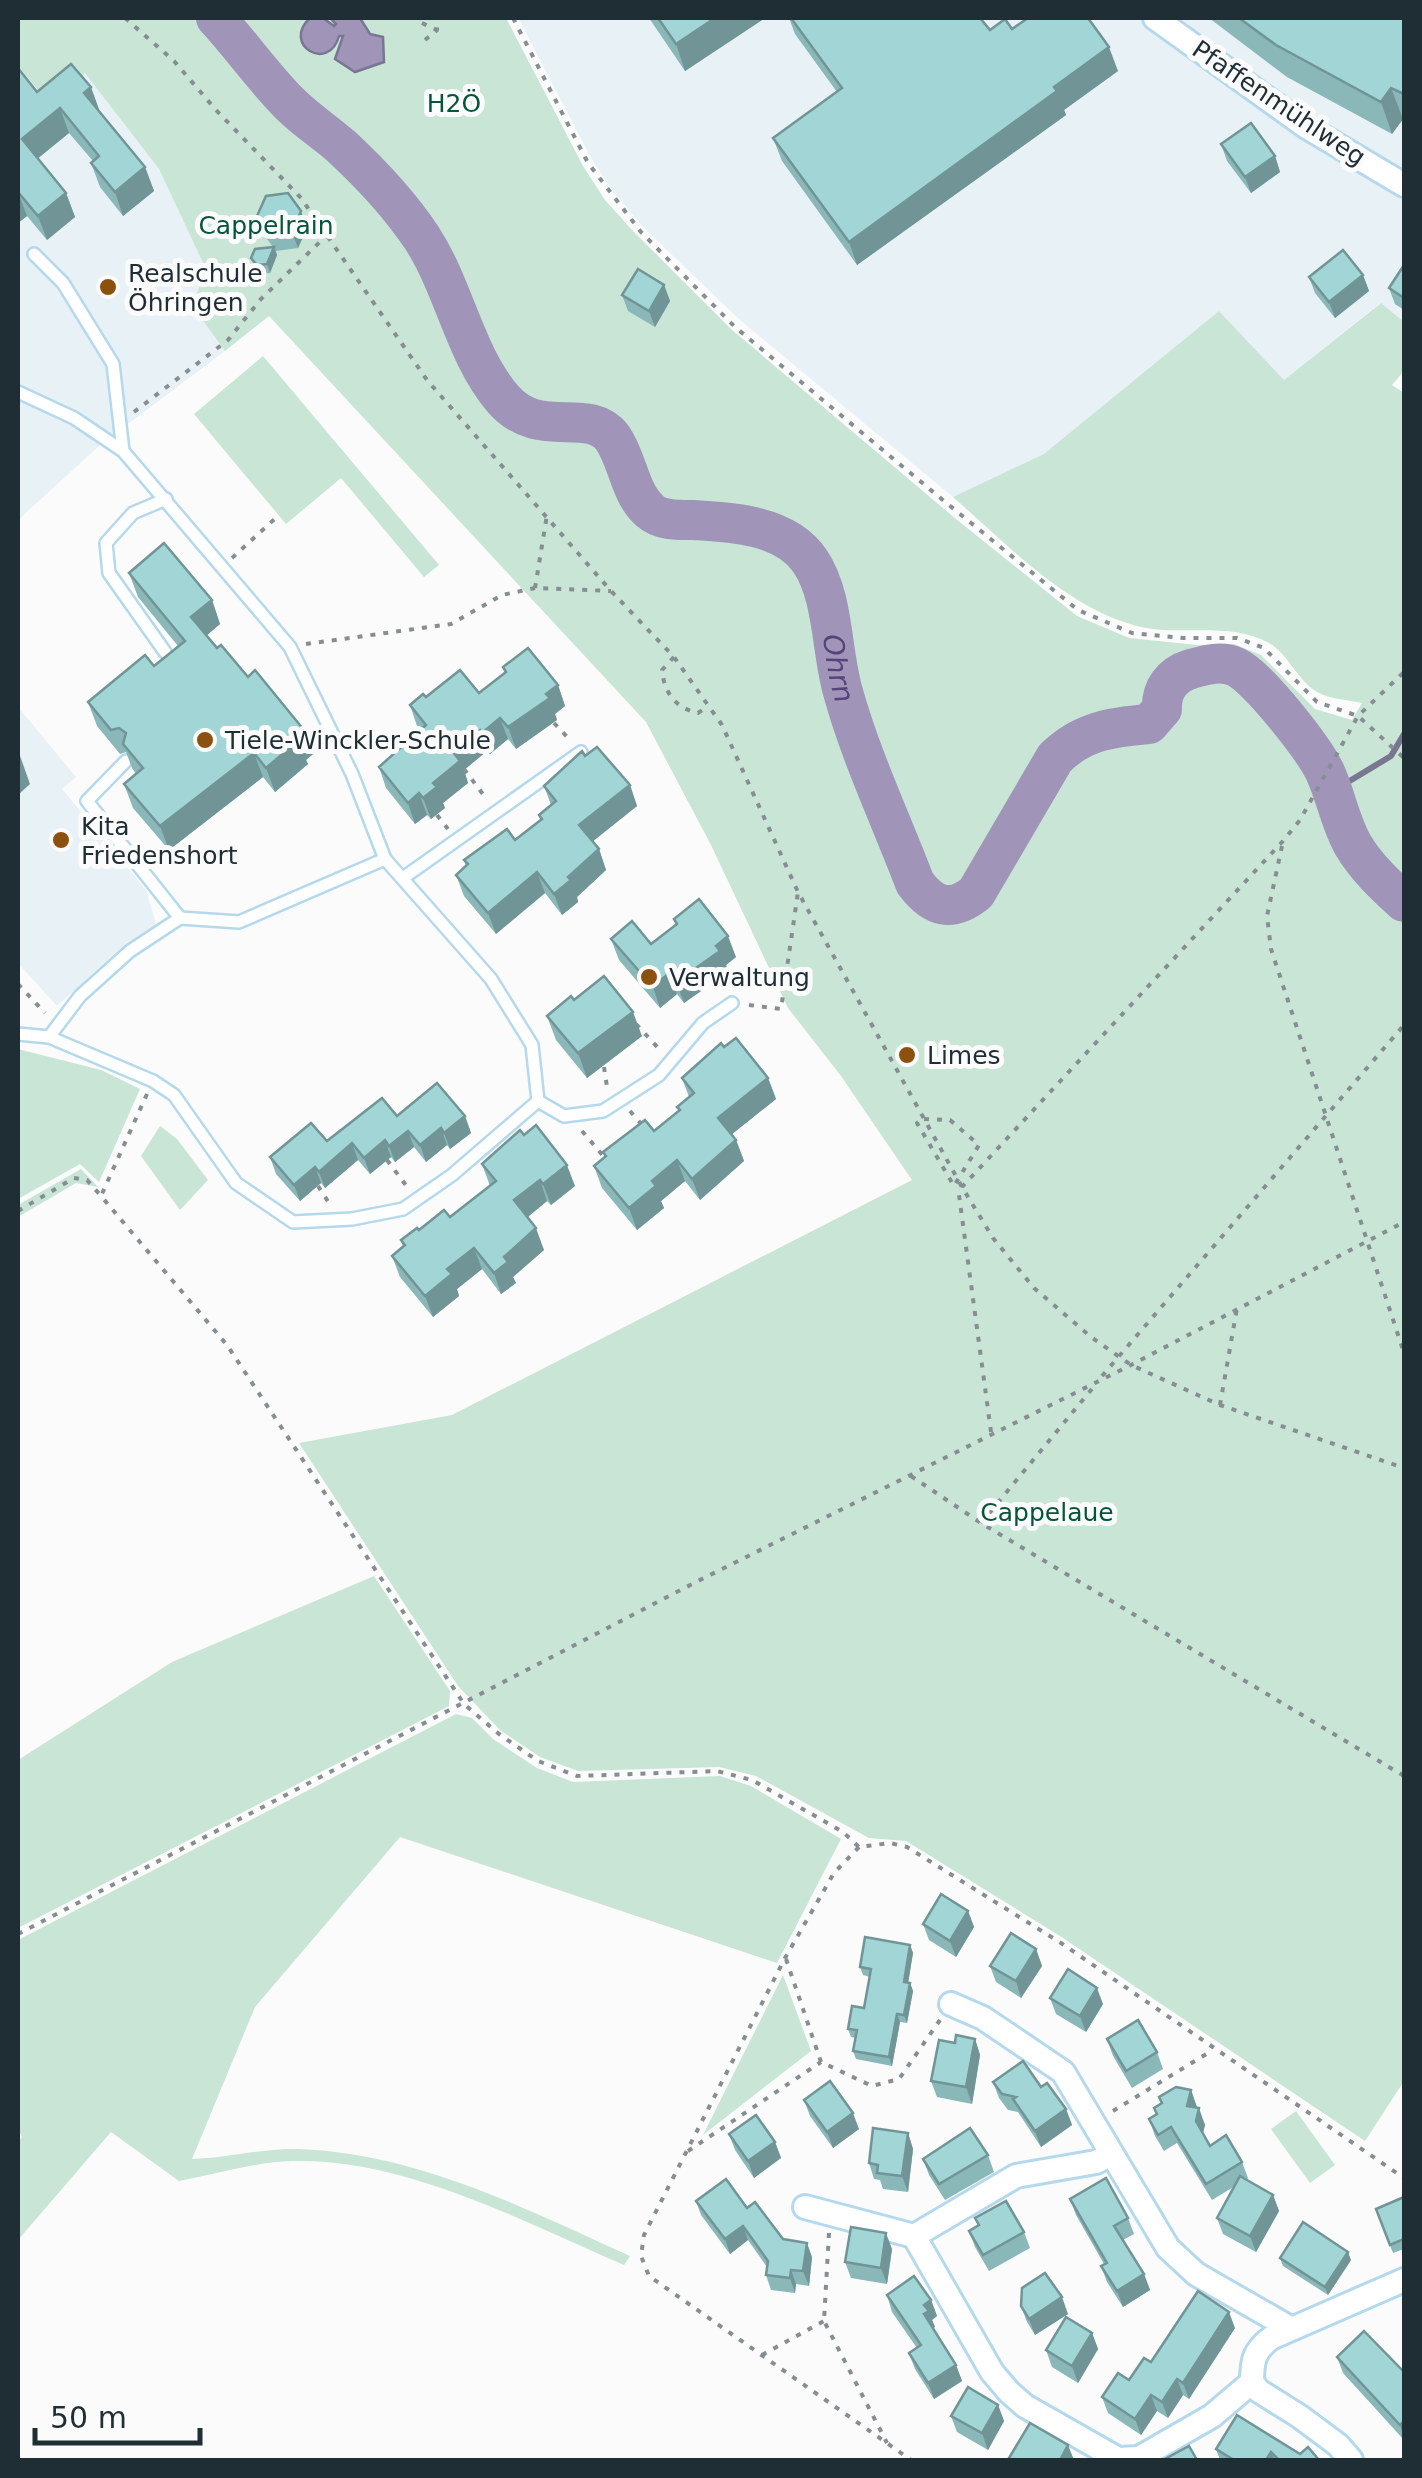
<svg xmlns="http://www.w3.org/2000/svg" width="1422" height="2478" viewBox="0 0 1422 2478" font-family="'DejaVu Sans',sans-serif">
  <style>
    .built { fill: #e8f1f5 }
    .green { fill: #c8e5d6 }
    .water { fill: #a095b9; stroke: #797691; stroke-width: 2.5 }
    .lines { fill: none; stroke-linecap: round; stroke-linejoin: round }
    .stream { stroke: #797691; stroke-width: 6 }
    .river { stroke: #a095b9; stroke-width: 40 }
    .service-casing { stroke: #b5d9ec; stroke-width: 16 }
    .minor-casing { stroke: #b5d9ec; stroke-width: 28 }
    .path { stroke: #878e92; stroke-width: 4; stroke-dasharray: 5 8; stroke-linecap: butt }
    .service { stroke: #fff; stroke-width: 11 }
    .minor { stroke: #fff; stroke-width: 22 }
    .wall { fill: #8ab7b8 }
    .shaded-wall { fill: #719596 }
    .building { fill: #a1d5d6; stroke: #719596; stroke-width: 2.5 }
    .poi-dot { fill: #8d510f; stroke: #fbfbfb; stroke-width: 4 }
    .labels { text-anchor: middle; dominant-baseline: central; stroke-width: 10; stroke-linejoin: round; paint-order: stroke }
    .park-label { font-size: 25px; fill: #05553a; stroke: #fbfbfb }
    .street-label { font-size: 25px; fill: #1f2d35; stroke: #fbfbfb }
    .poi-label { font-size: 25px; fill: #1f2d35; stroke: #fbfbfb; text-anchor: start }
    .water-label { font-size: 28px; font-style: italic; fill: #547; stroke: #fbfbfb }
  </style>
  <rect width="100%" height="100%" fill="#fbfbfb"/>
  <g class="built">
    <polygon points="518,18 1404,18 1404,322 1380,303 1284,380 1219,311 1044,455 953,497 740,320 644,228 614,193 591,158"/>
    <polygon points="18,66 48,102 85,72 159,169 205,267 193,307 225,351 100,445 18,520"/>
    <polygon points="18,707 76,777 62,789 146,890 156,924 118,950 57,1006 18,963"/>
  </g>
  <g class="green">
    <path d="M18 18H506L583 166 605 200 633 231 731 329 956 519 1077 616 1129 638 1197 645 1234 644 1261 655 1315 709 1352 720 1362 703C1349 700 1328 699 1317 692 1298 681 1288 654 1269 643 1228 620 1177 638 1133 625 1062 604 1007 544 953 497L1044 454 1219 311 1284 380 1381 303 1404 322V371L1392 385 1404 393V2081L1365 2141 1060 1936 906 1841 869 1838 756 1776 719 1767 578 1771 540 1757 500 1730 458 1686 299 1443 452 1415 912 1180 841 1076 788 1008 711 845 646 722 269 316 225 351 193 307 205 267 159 169 85 73 48 102 18 66Z"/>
    <polygon points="263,356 439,565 424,577 341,478 286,524 194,414"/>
    <polygon points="18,1049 101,1070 140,1089 99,1182 80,1164 18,1199"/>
    <polygon points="160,1126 177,1139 208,1180 180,1210 141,1156"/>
    <polygon points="81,1169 98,1187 76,1183 18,1217 18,1205"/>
    <polygon points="374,1576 450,1691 449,1706 18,1928 18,1760 172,1662"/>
    <path d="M456 1714 472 1718 493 1739 537 1768 573 1782 720 1776 751 1786 841 1839 777 1963 400 1837 255 2007 192 2159C227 2158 263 2148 298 2149 416 2153 524 2208 630 2256L624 2265C522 2221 405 2158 292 2161 255 2162 216 2174 179 2181L111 2132 18 2240V2142L22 2137 18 2129V1940Z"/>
    <polygon points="783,1975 811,2051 703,2135"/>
    <polygon points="1296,2111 1335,2165 1310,2183 1271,2129"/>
  </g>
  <path class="water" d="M310 18H323L334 26 336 24 330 18H360L370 34 383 37 384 62 355 72 335 59 343 36H339C329 73 281 45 310 18Z"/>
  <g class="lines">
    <polyline class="stream" points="1333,791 1391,756 1404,734"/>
    <path class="river" id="s1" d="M216 18C241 45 263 77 290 104 306 120 325 132 342 147 371 174 400 205 422 238 455 289 464 353 503 399 539 441 587 406 612 437 628 459 629 493 650 511 661 521 679 520 693 520 732 522 786 525 810 561 834 596 831 651 843 692 861 757 891 820 915 883 933 907 951 913 976 893L1055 758C1082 731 1112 727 1149 724L1162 709C1161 690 1171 675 1191 669 1205 665 1221 660 1236 667 1258 677 1314 749 1325 772 1336 796 1340 822 1353 845 1366 867 1385 885 1404 902"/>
    <defs>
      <g id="service">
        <polyline points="34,254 63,283 113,364 123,451"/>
        <polyline points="18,392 74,418 123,451 290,647 352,774 385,859 491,979 532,1045 538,1101"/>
        <polyline points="165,652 109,573 106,543 133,513 166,499"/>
        <polyline points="126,761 87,801 180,918"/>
        <polyline points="403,878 581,752"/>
        <polyline points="18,1034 49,1037 153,1081 174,1095 236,1183 293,1222 352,1219 403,1209 452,1175 538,1101"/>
        <polyline points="49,1037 80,996 130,951 180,918 239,922 385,859"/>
        <polyline points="538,1101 564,1116 603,1111 659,1075 703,1023 732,1003"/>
      </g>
      <g id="minor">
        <polyline points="1155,18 1305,126 1404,185"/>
        <polyline points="951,2004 983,2018 1063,2072 1168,2248 1196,2274 1290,2328"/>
        <polyline points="805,2207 914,2236"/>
        <polyline points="914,2236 992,2372 1009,2392 1025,2406 1118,2459 1139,2458 1212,2416 1252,2382 1259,2391 1299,2416 1338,2445 1351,2460"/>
        <polyline points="914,2236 1016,2176 1096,2162 1111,2154"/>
        <path d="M1252 2382C1252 2360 1254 2351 1271 2338L1404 2280"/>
      </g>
    </defs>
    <use href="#service" class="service-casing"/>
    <use href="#minor" class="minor-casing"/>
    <g class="path">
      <polyline points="125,18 174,61 216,110 301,198 427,380 611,591 674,657 722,725 798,892 962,1187 993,1238 1034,1288 1091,1337 1131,1365 1220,1405 1404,1468"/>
      <polyline points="513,18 588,163 641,232 735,327 944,501 1078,610 1132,633 1183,638 1237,638 1264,648 1317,702 1358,716 1404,758"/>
      <polyline points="422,23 437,30"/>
      <polyline points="425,40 437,30 437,18"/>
      <polyline points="134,412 228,340 261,299 328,234"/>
      <polyline points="232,558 279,515"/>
      <polyline points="535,588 547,515"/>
      <polyline points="306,644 451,624 502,595 535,588 611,591"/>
      <path d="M674 657 662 670C664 692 675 708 698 713L707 707"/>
      <polyline points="554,723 571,741"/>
      <polyline points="464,769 485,797"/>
      <polyline points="437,815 448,829"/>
      <polyline points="1282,846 1267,916 1271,949 1404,1353"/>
      <polyline points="18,984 45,1013"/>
      <polyline points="749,1005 781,1009 798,892"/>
      <polyline points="636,1024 660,1050"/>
      <polyline points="604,1067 607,1087"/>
      <polyline points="147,1094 101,1196 227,1345 464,1704 499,1734 538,1761 577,1776 717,1771 752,1780 843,1832 859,1847 890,1843 907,1847 1061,1943 1404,2178"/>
      <polyline points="630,1111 643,1126"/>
      <polygon points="924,1119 950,1120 979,1145 954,1186 917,1123"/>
      <polyline points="582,1131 605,1158"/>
      <polyline points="387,1160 408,1188"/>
      <polyline points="318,1186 329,1203"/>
      <polyline points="18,1211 74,1178 87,1180 101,1196"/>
      <polyline points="1102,1376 1404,1025"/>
      <polyline points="1220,1405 1237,1308"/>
      <polyline points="991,1432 959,1195 962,1187 1283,841 1300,820 1358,716 1404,672"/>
      <polyline points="911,1476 981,1523 1404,1776"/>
      <polyline points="981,1523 1096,1384"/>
      <polyline points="859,1847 834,1873 785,1958 644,2235 641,2256 649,2276 911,2460"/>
      <polyline points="18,1934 698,1581 1131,1365 1404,1222"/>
      <polyline points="786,1959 821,2062 872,2086 899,2079 940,2020"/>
      <polyline points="1113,2111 1208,2053 1212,2046"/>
      <polyline points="688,2151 821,2062"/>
      <polyline points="829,2233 824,2321 887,2443"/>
      <polyline points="762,2355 824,2321"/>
    </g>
    <use href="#service" class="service"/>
    <use href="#minor" class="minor"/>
  </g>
  <g class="wall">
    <polygon points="649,18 765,18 685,71"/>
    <polygon points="789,18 980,18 990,30 1012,29 1118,71 1064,110 1066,115 857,265 782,161 773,138 837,92 795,34"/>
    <polygon points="1209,18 1404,18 1404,120 1403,119 1392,134 1287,77"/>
    <polygon points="18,68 37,92 100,112 145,167 154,191 123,216 100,187 91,163 93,161 69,133 38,158 66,193 75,217 47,240 27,216 18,223"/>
    <polygon points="1221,144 1275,156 1280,172 1251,193 1227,161"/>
    <polygon points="257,216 307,228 298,248 276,251 277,255 270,273 260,274 254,266 251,258 273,247 262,232"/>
    <polygon points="1404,265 1404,310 1395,304 1389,288"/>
    <polygon points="1363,275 1369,291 1335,318 1315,293 1309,277"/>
    <polygon points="664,285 670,301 655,327 628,311 622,295"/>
    <polygon points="129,573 212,600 220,624 207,635 313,754 306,760 308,764 275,792 263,777 169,850 133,808 124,784 136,774 132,768 126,752 120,754 97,726 88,702 154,666 178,646 138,597"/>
    <polygon points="503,667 558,685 565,706 555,714 557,720 516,749 508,739 490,754 487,751 464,770 468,783 443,803 445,808 431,819 427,815 415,824 386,788 379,767 421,730 417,726 410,705 426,697 479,693 505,673"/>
    <polygon points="585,756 630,785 637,806 593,841 599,849 606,870 577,897 578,902 562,915 545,893 496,934 464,896 456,875 466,866 464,860 515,840 540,820 539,815 551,805 544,786"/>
    <polygon points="674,919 736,957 726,965 728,972 684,1003 677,994 660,1008 619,960 611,939 651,944 676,925"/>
    <polygon points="574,1000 642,1036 587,1078 556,1040 547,1016"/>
    <polygon points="724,1047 768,1078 776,1099 732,1134 736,1140 744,1161 700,1200 685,1181 661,1201 664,1208 637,1230 602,1188 594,1166 605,1157 603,1152 654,1131 679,1111 677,1107 689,1097 682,1078"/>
    <polygon points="397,1116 465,1116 471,1133 450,1149 447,1145 426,1162 414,1147 395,1162 391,1157 370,1174 358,1160 325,1188 321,1183 300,1201 276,1174 270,1157 327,1141"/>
    <polygon points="482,1164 575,1186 551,1205 547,1201 527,1217 544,1250 513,1277 516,1283 501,1294 482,1269 457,1289 459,1296 433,1317 400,1277 392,1256 403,1247 401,1240 419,1230 450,1217 490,1186"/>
    <polygon points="968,1911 974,1927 956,1957 929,1940 923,1924"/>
    <polygon points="910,1945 913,1953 908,1982 910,1983 913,1991 907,2023 900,2022 892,2066 856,2059 853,2051 856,2038 851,2037 848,2029 864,2008 870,1977 863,1975 860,1967"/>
    <polygon points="1036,1949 1042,1966 1021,1998 996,1982 990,1966"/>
    <polygon points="1050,1998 1103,2004 1086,2032 1056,2014"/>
    <polygon points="975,2039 980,2055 972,2104 937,2097 931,2081 955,2043"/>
    <polygon points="1107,2039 1157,2052 1163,2069 1132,2088 1113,2056"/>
    <polygon points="993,2082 1041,2087 1066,2109 1072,2125 1041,2147 1018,2112 1008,2110 999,2098"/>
    <polygon points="1191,2090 1197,2108 1205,2125 1203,2133 1210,2146 1242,2162 1248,2178 1246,2180 1273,2195 1279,2211 1256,2252 1223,2234 1217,2218 1235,2186 1212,2200 1177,2143 1164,2151 1155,2136 1149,2119 1156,2115 1154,2108 1161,2104 1159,2097"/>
    <polygon points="804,2100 859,2129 833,2148 810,2116"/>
    <polygon points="908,2133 913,2149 908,2192 883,2189 880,2180 874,2179 869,2163"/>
    <polygon points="729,2134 775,2142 781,2158 754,2178 735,2150"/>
    <polygon points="988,2155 994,2172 945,2200 929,2175 923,2159"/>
    <polygon points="1404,2197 1404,2249 1393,2253 1376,2209"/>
    <polygon points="1070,2199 1128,2218 1134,2234 1123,2240 1144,2274 1150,2290 1123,2307 1107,2282 1101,2266 1104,2264 1076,2215"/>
    <polygon points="696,2201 747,2208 783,2239 812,2257 809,2286 796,2284 795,2293 771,2290 766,2275 767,2267 748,2240 730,2254 701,2215"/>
    <polygon points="975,2218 1024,2232 1030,2248 989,2271 975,2247 969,2231 978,2226"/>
    <polygon points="892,2249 887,2284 851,2278 845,2262"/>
    <polygon points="1280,2258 1351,2260 1328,2295 1283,2266"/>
    <polygon points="887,2295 931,2300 937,2316 932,2320 935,2327 933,2328 956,2365 962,2381 934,2399 915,2369 909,2353 917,2348 892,2312"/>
    <polygon points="1021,2306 1068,2314 1035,2335 1027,2322"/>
    <polygon points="1235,2328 1189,2399 1183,2395 1168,2418 1157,2411 1141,2435 1108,2413 1102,2397 1129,2380 1151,2362"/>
    <polygon points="1092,2333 1098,2349 1078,2383 1052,2367 1046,2350"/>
    <polygon points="1337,2357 1404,2372 1404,2440 1343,2373"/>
    <polygon points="998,2405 1004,2421 988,2450 957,2432 951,2416"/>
    <polygon points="1216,2449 1300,2454 1319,2460 1220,2460"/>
  </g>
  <g class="shaded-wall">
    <polygon points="715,18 765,18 685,71 676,44"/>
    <polygon points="1109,47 1118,71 1064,110 1066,115 857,265 849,242"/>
    <polygon points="91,87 100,112 84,93"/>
    <polygon points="1391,88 1403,119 1392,134 1381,102"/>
    <polygon points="60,108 69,133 31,164 22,139"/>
    <polygon points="1275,156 1280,172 1251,193 1245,177"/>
    <polygon points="145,167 154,191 123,216 115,192"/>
    <polygon points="18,192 27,216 18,223"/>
    <polygon points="66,193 75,217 47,240 38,216"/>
    <polygon points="301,211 307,228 298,248 292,232"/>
    <polygon points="274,247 277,255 270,273 267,264"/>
    <polygon points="1363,275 1369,291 1335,318 1329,302"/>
    <polygon points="664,285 670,301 655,327 649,311"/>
    <polygon points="212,600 220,624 200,641 191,617"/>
    <polygon points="558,685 565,706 555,714 557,720 516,749 508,727"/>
    <polygon points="500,718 508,739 490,754 482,733"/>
    <polygon points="304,730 313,754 306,760 308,764 275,792 266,768"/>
    <polygon points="480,730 487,751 464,770 468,783 443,803 445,808 431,819 423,798 453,752"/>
    <polygon points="19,753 30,784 18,795 18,754"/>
    <polygon points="254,753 263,777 169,850 160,826"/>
    <polygon points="630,785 637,806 587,846 579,825"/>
    <polygon points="419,793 427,815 415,824 408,803"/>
    <polygon points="599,849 606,870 577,897 578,902 562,915 554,894 568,877"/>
    <polygon points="537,872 545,893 496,934 488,913"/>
    <polygon points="728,936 736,957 726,965 728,972 684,1003 676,982"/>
    <polygon points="669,973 677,994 660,1008 653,987"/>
    <polygon points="633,1012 642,1036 587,1078 578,1053"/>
    <polygon points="768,1078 776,1099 726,1139 718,1118"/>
    <polygon points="465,1116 471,1133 450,1149 444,1133"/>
    <polygon points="441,1128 447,1145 426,1162 420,1145"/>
    <polygon points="408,1131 414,1147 395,1162 389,1146"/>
    <polygon points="385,1140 391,1157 370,1174 364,1158"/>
    <polygon points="736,1140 744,1161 700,1200 692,1179"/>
    <polygon points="352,1143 358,1160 325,1188 319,1172"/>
    <polygon points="677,1160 685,1181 661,1201 664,1208 637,1230 629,1208 652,1181"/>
    <polygon points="567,1165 575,1186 551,1205 543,1184"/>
    <polygon points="315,1167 321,1183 300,1201 294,1185"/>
    <polygon points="540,1180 547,1201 522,1222 514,1200"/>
    <polygon points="536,1228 544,1250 513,1277 516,1283 501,1294 494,1273 504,1257"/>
    <polygon points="474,1248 482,1269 457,1289 459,1296 433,1317 425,1296 447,1269"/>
    <polygon points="968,1911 974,1927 956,1957 950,1941"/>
    <polygon points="910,1945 913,1953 907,1990 904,1982"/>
    <polygon points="1036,1949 1042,1966 1021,1998 1016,1981"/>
    <polygon points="910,1983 913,1991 907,2023 904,2015"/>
    <polygon points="1097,1988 1103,2004 1086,2032 1080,2016"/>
    <polygon points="897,2014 900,2022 892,2066 889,2057"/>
    <polygon points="975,2039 980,2055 972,2104 966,2087"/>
    <polygon points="1191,2090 1197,2107 1193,2122 1187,2106"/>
    <polygon points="1199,2108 1205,2125 1202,2137 1196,2121"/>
    <polygon points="1066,2109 1072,2125 1041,2147 1035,2131"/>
    <polygon points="853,2113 859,2129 833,2148 827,2132"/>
    <polygon points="908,2133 913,2149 908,2192 902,2176"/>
    <polygon points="775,2142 781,2158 754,2178 748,2161"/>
    <polygon points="1273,2195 1279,2211 1256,2252 1250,2236"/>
    <polygon points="743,2226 748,2240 730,2254 725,2239"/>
    <polygon points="886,2233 892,2249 887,2284 881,2268"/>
    <polygon points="807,2243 812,2257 809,2286 803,2271"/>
    <polygon points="1348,2252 1351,2260 1328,2295 1325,2287"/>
    <polygon points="791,2270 796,2284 795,2293 790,2278"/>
    <polygon points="1144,2274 1150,2290 1123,2307 1117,2291"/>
    <polygon points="1062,2297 1068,2314 1035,2335 1029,2319"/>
    <polygon points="931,2300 937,2316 932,2320 935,2327 930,2331 924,2314 924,2305"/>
    <polygon points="1229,2312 1235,2328 1189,2399 1183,2383"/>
    <polygon points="1092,2333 1098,2349 1078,2383 1072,2366"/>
    <polygon points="956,2365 962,2381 934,2399 928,2383"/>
    <polygon points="1177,2379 1183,2395 1168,2418 1162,2402"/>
    <polygon points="1151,2395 1157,2411 1141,2435 1135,2419"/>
    <polygon points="998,2405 1004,2421 988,2450 982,2433"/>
    <polygon points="1404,2421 1404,2438 1400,2425"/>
    <polygon points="1068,2445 1074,2460 1060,2460"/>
    <polygon points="1271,2452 1275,2460 1266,2460"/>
  </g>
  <g class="building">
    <polygon points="658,18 715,18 676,44"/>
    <polygon points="791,18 980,18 990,30 1005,19 1012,29 1028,18 1088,18 1109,47 1054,87 1057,91 849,242 773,138 842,88"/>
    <polygon points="1239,18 1404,18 1404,94 1391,88 1381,102 1276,45"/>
    <polygon points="71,64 91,87 84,93 145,167 115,192 91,163 99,156 60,108 22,139 66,193 38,216 18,192 18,68 37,92"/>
    <polygon points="1251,123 1275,156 1245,177 1221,144"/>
    <polygon points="288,193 301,211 292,232 270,235 257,216 266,196"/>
    <polygon points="274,247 267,264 257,265 251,258 255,249"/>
    <polygon points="1343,250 1363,275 1329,302 1309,277"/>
    <polygon points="1404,265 1404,298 1389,288"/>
    <polygon points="638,269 664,285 649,311 622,295"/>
    <polygon points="164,543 212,600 191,617 217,648 221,645 248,677 255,670 304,730 296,737 299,740 266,768 254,753 160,826 124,784 143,768 123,744 126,733 119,728 111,730 88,702 145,655 154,666 185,641 129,573"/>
    <polygon points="528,648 558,685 546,694 550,698 508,727 500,718 482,733 480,730 453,752 460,761 433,783 437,787 423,798 419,793 408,803 379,767 426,725 410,705 423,694 426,697 460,670 479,693 506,672 503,667"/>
    <polygon points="597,747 630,785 579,825 599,849 568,877 571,880 554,894 537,872 488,913 456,875 468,864 464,860 507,829 515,840 542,819 539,815 556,801 544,786 582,751 585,756"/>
    <polygon points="699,899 728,936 716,946 720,951 676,982 669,973 653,987 611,939 632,921 651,944 677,924 674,919"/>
    <polygon points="604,976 633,1012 578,1053 547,1016 571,996 574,1000"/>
    <polygon points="736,1038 768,1078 718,1118 736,1140 692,1179 677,1160 652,1181 656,1186 629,1208 594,1166 606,1156 603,1152 645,1120 654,1131 680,1110 677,1107 694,1093 682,1078 721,1043 724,1047"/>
    <polygon points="437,1083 465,1116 444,1133 441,1128 420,1145 408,1131 389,1146 385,1140 364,1158 352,1143 319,1172 315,1167 294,1185 270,1157 311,1123 327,1141 382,1098 397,1116"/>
    <polygon points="536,1125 567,1165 543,1184 540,1180 514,1200 536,1228 504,1257 508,1262 494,1273 474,1248 447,1269 452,1274 425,1296 392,1256 405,1245 401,1240 417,1228 419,1230 444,1210 450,1217 496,1181 482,1164 520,1130 524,1135"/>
    <polygon points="941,1894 968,1911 950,1941 923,1924"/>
    <polygon points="1011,1933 1036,1949 1016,1981 990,1966"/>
    <polygon points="865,1937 910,1945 904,1982 910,1983 904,2015 897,2014 889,2057 853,2051 857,2030 848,2029 852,2006 864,2008 871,1969 860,1967"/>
    <polygon points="1068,1969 1097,1988 1080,2016 1050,1998"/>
    <polygon points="1138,2020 1157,2052 1126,2071 1107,2039"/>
    <polygon points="956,2035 975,2039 966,2087 931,2081 939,2040 955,2043"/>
    <polygon points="1023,2061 1041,2087 1047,2083 1066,2109 1035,2131 1013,2099 1016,2097 1002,2094 993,2082"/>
    <polygon points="830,2081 853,2113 827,2132 804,2100"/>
    <polygon points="1176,2087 1191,2090 1187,2106 1199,2108 1196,2121 1210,2146 1226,2135 1242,2162 1206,2184 1171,2127 1158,2135 1149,2119 1157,2114 1154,2108 1162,2103 1159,2097"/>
    <polygon points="756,2115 775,2142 748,2161 729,2134"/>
    <polygon points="873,2128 908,2133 902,2176 877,2173 878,2165 869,2163"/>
    <polygon points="970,2128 988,2155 939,2184 923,2159"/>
    <polygon points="1240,2176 1273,2195 1250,2236 1217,2218"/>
    <polygon points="1106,2178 1128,2218 1114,2226 1144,2274 1117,2291 1101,2266 1107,2263 1070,2199"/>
    <polygon points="726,2179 747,2208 755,2202 783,2239 807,2243 803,2271 791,2270 790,2278 766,2275 768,2261 743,2226 725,2239 696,2201"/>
    <polygon points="1404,2197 1404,2239 1390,2245 1376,2209"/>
    <polygon points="1006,2201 1024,2232 983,2255 969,2231 979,2225 975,2218"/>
    <polygon points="1303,2222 1348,2252 1325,2287 1280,2258"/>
    <polygon points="851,2227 886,2233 881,2268 845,2262"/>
    <polygon points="1045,2273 1062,2297 1029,2319 1021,2306 1022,2288"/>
    <polygon points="914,2276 931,2300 924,2305 929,2311 924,2314 956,2365 928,2383 909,2353 921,2345 887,2295"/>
    <polygon points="1198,2291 1229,2312 1183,2383 1177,2379 1162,2402 1151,2395 1135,2419 1102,2397 1118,2373 1129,2380 1144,2358 1151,2362"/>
    <polygon points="1066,2317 1092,2333 1072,2366 1046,2350"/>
    <polygon points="1364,2331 1404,2372 1404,2421 1400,2425 1337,2357"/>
    <polygon points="968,2387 998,2405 982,2433 951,2416"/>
    <polygon points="1237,2415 1300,2454 1308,2447 1319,2460 1279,2460 1271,2452 1266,2460 1234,2460 1216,2449"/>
    <polygon points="1030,2423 1068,2445 1060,2460 1013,2460 1009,2458"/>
    <polygon points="1189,2446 1197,2460 1163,2460"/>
  </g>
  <g class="poi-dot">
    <circle cx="108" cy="287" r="10"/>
    <circle cx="205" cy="740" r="10"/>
    <circle cx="61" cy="840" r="10"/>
    <circle cx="649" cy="977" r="10"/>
    <circle cx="907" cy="1055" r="10"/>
  </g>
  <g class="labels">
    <g class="park-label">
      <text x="454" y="103">H2Ö</text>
      <text x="266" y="225">Cappelrain</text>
      <text x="1047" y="1512">Cappelaue</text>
    </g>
    <g class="street-label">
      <text transform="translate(1279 103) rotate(34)">Pfaffenmühlweg</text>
    </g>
    <g class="poi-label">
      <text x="128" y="273">Realschule<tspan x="128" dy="29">Öhringen</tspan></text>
      <text x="225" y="740">Tiele-Winckler-Schule</text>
      <text x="81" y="826">Kita<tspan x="81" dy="29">Friedenshort</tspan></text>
      <text x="669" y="977">Verwaltung</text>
      <text x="927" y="1055">Limes</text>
    </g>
    <g class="water-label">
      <text stroke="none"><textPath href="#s1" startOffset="972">Ohrn</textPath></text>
    </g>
  </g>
  <rect width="1422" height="2478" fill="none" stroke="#1f2d35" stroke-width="40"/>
  <path d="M35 2428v15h165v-15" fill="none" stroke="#1f2d35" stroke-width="5"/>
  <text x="50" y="2428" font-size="30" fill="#1f2d35" stroke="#fbfbfb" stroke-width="8" paint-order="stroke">50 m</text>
</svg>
